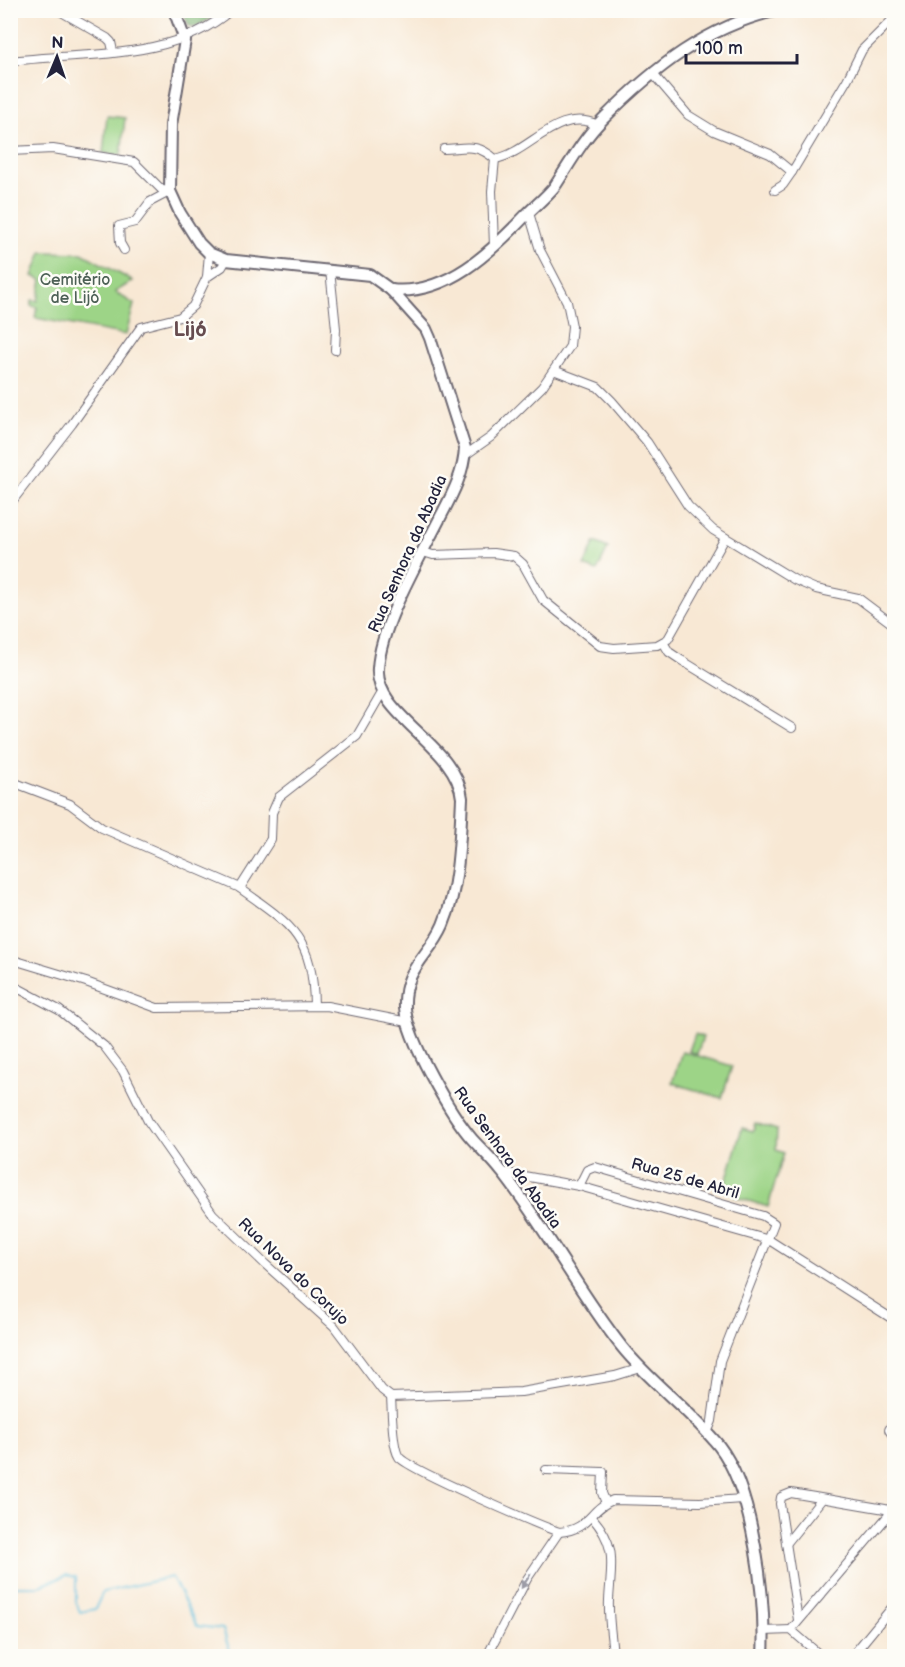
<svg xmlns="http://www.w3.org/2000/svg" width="905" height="1667" viewBox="0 0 905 1667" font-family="'Balsamiq Sans',sans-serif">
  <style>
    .green { fill: #9dd487; stroke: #607b61; stroke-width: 1.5 }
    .forest { fill: #7eb674; stroke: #506c58; stroke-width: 1.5 }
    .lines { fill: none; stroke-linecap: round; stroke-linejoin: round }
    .stream { stroke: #5ebedc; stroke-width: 2 }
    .street-casing { stroke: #6d6771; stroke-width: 10 }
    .secondary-casing { stroke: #6d6771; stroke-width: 14 }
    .street { stroke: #fff; stroke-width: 8 }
    .secondary { stroke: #fff; stroke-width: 10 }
    .oneway { fill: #9c9ca7 }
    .labels { text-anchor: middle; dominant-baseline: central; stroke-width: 5; stroke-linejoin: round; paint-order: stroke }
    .park-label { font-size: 16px; fill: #4d6056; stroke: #fdfcf7 }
    .street-label { font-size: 16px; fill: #22223b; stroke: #fdfcf7 }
    .quarter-label { font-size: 20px; font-weight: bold; fill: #674d50; stroke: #fdfcf7 }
  </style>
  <rect width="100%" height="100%" fill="#fdfcf7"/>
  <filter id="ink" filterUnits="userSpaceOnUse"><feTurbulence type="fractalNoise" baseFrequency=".0167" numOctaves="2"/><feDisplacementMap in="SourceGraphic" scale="12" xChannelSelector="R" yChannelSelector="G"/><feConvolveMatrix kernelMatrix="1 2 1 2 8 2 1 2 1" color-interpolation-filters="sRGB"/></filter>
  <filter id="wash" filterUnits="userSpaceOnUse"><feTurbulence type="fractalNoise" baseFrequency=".008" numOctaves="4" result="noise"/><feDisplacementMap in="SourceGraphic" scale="24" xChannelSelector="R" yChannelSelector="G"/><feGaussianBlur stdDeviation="1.35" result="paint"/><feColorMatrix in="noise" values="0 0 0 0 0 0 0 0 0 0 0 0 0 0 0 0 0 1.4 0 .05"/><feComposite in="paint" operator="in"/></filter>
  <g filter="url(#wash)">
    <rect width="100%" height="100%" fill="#f8e8d4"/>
    <g class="green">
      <polygon points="107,116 125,118 121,155 103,153"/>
      <polygon points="42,252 82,253 133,281 115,292 134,304 126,335 35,318 37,307 31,306 32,300 38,301 42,280 33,276"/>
      <polygon points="595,542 608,548 597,571 584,566"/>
      <polygon points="695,1034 703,1037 697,1054 689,1051"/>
      <polygon points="682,1051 732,1066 722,1098 672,1083"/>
      <polygon points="755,1123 777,1130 776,1150 784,1153 768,1207 733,1196 734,1191 724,1188 742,1128 753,1131"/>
    </g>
    <polygon class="forest" points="182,11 223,11 196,27 189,26"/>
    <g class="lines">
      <g class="stream">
        <polyline points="10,1586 40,1586 67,1575 76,1577 76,1602 80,1612 95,1609 103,1592 172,1577 197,1626 223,1629 231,1656"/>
        <polyline points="233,1656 262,1654 262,1656"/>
      </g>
    </g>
  </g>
  <g filter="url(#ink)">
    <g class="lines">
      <defs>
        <g id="street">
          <polyline points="58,10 107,38 111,42 113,51"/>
          <path d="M10 61C85 52 171 62 231 10"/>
          <polyline points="653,74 688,115 714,131 770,154 792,172 847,80 862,50 894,18"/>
          <path d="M444 149C467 148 477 143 495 159 530 153 557 106 598 125"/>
          <polyline points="10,151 53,149 134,162 162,190 170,191"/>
          <polyline points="775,190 783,185 792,172"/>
          <polyline points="494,246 492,191 495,159"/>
          <polyline points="124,250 120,243 119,226 135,222 150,202 169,192"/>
          <polyline points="330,270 336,329 335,350"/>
          <polyline points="207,277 222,267 226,260"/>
          <polyline points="556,371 598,387 612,401 647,442 688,506 713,530 795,580 816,589 858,598 894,625"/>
          <polyline points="464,456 491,437 542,387 570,346 572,326 567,302 540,250 529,213"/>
          <polyline points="10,504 72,424 141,327 180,317 193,306 207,277 209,253"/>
          <polyline points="423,552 433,555 493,553 514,556 523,564 543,600 600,646 614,648 657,645 668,639 725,538"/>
          <polyline points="663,642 669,652 681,660 792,728"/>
          <path d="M10 781 70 804 102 828 238 887C292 925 313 937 314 1006"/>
          <polyline points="240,888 271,839 272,813 279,797 357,736 383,691"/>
          <polyline points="10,959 86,982 157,1008 327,1006 408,1022"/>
          <path d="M10 984 59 1010 104 1046 123 1071 148 1121 213 1214 265 1264 334 1326 382 1390 391 1397C392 1410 392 1447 399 1457 408 1469 536 1524 559 1532 590 1530 589 1509 613 1500L700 1502 742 1499"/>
          <polyline points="502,1172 579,1186 769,1240 894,1320"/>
          <polyline points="579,1186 587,1170 595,1167 763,1216 774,1223 720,1361 712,1421 707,1433"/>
          <polyline points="391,1397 521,1392 615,1376 641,1368"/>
          <polyline points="894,1420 889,1430 894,1437"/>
          <polyline points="546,1470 603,1472 602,1493 606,1503"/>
          <path d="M592 1517C618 1547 611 1564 609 1600 608 1619 612 1638 613 1656"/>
          <polyline points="786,1544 822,1499"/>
          <polyline points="798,1620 780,1504 781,1497 791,1493 885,1509 893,1514"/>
          <polyline points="791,1630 887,1517 894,1516"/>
          <polyline points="764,1631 791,1630 821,1656"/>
          <polyline points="487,1656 527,1579 559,1532"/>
          <polyline points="852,1656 894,1605"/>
        </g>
        <g id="secondary">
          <path d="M174 10 185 40 171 125 170 191 180 213 199 243 209 253 226 260 370 275 391 290 426 329 430 338 465 448C464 473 452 495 441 516 420 558 381 623 378 668 374 716 457 745 462 798 460 839 459 887 443 925 429 957 403 968 405 1008 407 1039 451 1115 472 1139 482 1150 493 1160 502 1172 546 1227 578 1292 622 1347 651 1383 690 1410 719 1446 754 1491 766 1601 763 1656"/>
          <path d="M391 290C446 296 491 252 526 215 535 206 547 196 555 186 570 163 583 139 603 119 654 68 708 25 779 10"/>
        </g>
      </defs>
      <use href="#street" class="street-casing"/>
      <use href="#secondary" class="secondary-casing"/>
      <use href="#street" class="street"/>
      <use href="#secondary" class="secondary"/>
    </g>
    <defs><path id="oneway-solid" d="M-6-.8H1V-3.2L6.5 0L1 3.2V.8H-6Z" transform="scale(1.5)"/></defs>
    <use class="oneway" href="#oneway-solid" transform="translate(526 1581) rotate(123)"/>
  </g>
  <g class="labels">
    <g class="park-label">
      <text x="75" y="280">Cemitério<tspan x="75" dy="18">de Lijó</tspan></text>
    </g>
    <g class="street-label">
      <text transform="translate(408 554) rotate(-66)">Rua Senhora da Abadia</text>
      <text transform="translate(507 1158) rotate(54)">Rua Senhora da Abadia</text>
      <text transform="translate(685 1179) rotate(16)">Rua 25 de Abril</text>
      <text transform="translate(293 1272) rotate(44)">Rua Nova do Corujo</text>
    </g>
    <g class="quarter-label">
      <text x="190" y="330">Lijó</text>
    </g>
  </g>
  <rect width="905" height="1667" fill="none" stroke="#fdfcf7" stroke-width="36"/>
  <g transform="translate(57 57) rotate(2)" stroke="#fdfcf7" stroke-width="4.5" paint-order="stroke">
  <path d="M0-4.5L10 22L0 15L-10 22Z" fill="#22223b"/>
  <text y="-9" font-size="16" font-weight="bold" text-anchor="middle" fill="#22223b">N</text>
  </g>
  <path d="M686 54v9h111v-9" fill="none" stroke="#22223b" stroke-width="3"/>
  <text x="695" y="54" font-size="18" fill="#22223b" stroke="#fdfcf7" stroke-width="4.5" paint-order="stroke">100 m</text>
</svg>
